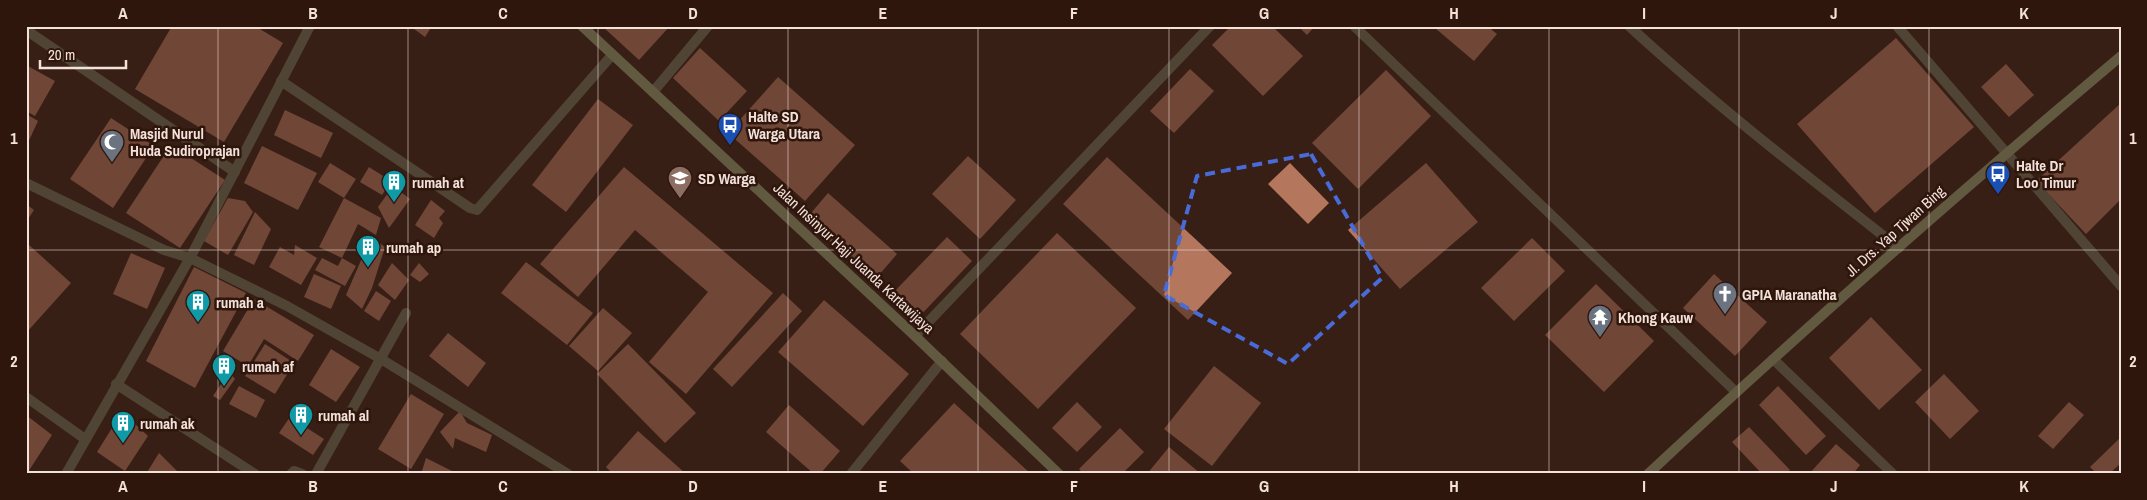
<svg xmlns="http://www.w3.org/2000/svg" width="2147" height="500" viewBox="0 0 2147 500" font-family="'Archivo Narrow',sans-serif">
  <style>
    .building { fill: #b4765d }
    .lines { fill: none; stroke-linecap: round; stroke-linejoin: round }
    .street { stroke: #6d745a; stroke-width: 10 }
    .secondary { stroke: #959f76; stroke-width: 10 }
    .marked { fill: none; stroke: #486bd8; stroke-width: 4; stroke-dasharray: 10 6; stroke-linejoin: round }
    .grid { fill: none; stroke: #f3e1da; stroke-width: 1; stroke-opacity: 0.55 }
    .labels { text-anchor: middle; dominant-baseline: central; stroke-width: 5; stroke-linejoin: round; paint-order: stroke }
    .poi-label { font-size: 15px; font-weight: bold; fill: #f3e1da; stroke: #2e160c; text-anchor: start }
    .street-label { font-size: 15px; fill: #f3e1da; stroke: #2e160c }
    .neatline { fill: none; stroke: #f3e1da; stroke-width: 2 }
    .grid-label { font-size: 16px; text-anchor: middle; font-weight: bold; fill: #f3e1da }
  </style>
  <rect width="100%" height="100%" fill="#381f15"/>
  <g class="building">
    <polygon points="172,26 255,26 283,43 224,142 135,89"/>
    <polygon points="410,26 432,26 425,37"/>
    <polygon points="602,26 670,26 639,60"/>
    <polygon points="1231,26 1272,26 1303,56 1263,96 1212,45"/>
    <polygon points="1298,26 1315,26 1307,35"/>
    <polygon points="1436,26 1487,26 1497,34 1474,61 1435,28"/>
    <polygon points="1896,38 1974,127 1875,213 1797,124"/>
    <polygon points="700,48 747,91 719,121 673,78"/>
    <polygon points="2006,64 2034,95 2009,117 1981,87"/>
    <polygon points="26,65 55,81 35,116 26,111"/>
    <polygon points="1190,69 1214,91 1174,133 1150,111"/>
    <polygon points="1386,70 1431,116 1358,189 1312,143"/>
    <polygon points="778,77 855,145 805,201 728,133"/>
    <polygon points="598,99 633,125 566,212 532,185"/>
    <polygon points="2121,103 2121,199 2086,234 2036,181"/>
    <polygon points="285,110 333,133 321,158 274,135"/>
    <polygon points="26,114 38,121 26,147"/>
    <polygon points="111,118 154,146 113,208 70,179"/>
    <polygon points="171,145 225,180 180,248 126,213"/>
    <polygon points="262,146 317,173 298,210 244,183"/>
    <polygon points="968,156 1016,200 980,239 932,194"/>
    <polygon points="1107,157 1232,273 1188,320 1063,204"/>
    <polygon points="330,163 356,179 344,198 318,182"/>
    <polygon points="1290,163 1329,203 1308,224 1268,184"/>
    <polygon points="1426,163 1478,222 1400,289 1348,230"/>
    <polygon points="369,167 391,181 382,195 360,182"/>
    <polygon points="624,167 773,293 686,394 649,362 708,292 635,230 578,297 540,264"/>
    <polygon points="393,186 410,199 389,228 378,207"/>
    <polygon points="828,193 897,254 873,282 806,219"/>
    <polygon points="228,198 245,201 253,212 228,255 204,241"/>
    <polygon points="344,198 381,218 376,235 358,224 342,258 319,247"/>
    <polygon points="431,200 445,211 439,218 443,223 434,238 415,225"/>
    <polygon points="26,204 34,210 26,222"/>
    <polygon points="255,212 271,229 254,265 234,255"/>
    <polygon points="1057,233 1136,308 1038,409 960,334"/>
    <polygon points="371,237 385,247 372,288 362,309 346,295"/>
    <polygon points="947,237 972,261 916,320 890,296"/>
    <polygon points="1532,238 1565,271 1514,321 1481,288"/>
    <polygon points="29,245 71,283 26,333 26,248"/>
    <polygon points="295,245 317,258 301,285 269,267 280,247 294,255"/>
    <polygon points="131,253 165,268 147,309 113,294"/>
    <polygon points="322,258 338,266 342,258 356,266 345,286 315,270"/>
    <polygon points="526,262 593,313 567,345 501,293"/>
    <polygon points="392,263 409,280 395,300 378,285"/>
    <polygon points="419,263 429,274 420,282 410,275"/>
    <polygon points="194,267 246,293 195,388 146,361"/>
    <polygon points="314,274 341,286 331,309 304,297"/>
    <polygon points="1714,274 1767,322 1735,356 1683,308"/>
    <polygon points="1596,284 1654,341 1604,392 1545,335"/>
    <polygon points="376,291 391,301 379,321 364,311"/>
    <polygon points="783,293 802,311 732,387 713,369"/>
    <polygon points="254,299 314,335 298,361 264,339 248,366 223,351"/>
    <polygon points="824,300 909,374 863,426 778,352"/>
    <polygon points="603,308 632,333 598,371 569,346"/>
    <polygon points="1871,317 1922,370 1879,410 1829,358"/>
    <polygon points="448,333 486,363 468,387 429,356"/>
    <polygon points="265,344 294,363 275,394 245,376"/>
    <polygon points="628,344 696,413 665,443 597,374"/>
    <polygon points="331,349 360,367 336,402 309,385"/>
    <polygon points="1214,366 1261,403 1212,466 1164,429"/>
    <polygon points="229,372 235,379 220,400 213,396"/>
    <polygon points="1944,374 1979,411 1950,439 1915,402"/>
    <polygon points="239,386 265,400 256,418 229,404"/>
    <polygon points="1778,386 1826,436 1806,455 1759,405"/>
    <polygon points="411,394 444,414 411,469 378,449"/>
    <polygon points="1077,402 1102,427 1077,452 1052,428"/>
    <polygon points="2069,402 2084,415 2053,449 2038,436"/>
    <polygon points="954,403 1031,474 914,474 900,461"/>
    <polygon points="789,405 840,451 820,474 814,474 766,432"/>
    <polygon points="460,411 467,423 492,435 486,452 455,438 453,449 440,432"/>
    <polygon points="26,415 52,435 28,472 29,474 26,474"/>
    <polygon points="290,417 324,439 313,455 279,433"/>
    <polygon points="117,420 134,423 148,436 125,471 97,452"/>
    <polygon points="1749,427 1790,470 1785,474 1762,474 1732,442"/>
    <polygon points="1120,428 1144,452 1122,474 1084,474 1079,469"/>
    <polygon points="638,431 686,474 613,474 606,467"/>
    <polygon points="2121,437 2121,463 2109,474 2097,474 2090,467"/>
    <polygon points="1836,444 1860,465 1853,474 1809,474"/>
    <polygon points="1169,447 1201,474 1147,474"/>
    <polygon points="159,453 180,474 146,474"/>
    <polygon points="426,458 458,474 421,474"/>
  </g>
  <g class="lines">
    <g class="street">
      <polyline points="1354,26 1736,392"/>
      <path d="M1629 26C1715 105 1807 176 1899 248"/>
      <polyline points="1897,26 2121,286"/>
      <polyline points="26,30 235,172"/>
      <polyline points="281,81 470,208 477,210 612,55"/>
      <polyline points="653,92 708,26"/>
      <polyline points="26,183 164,250 190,258 287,306 381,359 568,474"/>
      <polyline points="915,336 1210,26"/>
      <polyline points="1773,359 1893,474"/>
      <polyline points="116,384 255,474"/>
      <polyline points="26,397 85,439"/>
      <polyline points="66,474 190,258 310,26"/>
      <polyline points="291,474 294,471 302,474"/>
      <polyline points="316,474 406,313"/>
      <polyline points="851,474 942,361"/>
    </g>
    <g class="secondary">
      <polyline points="582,26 915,336 1059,474"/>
      <path d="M1648 474C1802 330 1960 192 2121 56"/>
    </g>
  </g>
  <path d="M0 0H2147V500H0ZM1311 154 1382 278 1288 364 1164 295 1197 176Z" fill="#381f15" fill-opacity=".55" fill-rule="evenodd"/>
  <path class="marked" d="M1311 154 1382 278 1288 364 1164 295 1197 176Z"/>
  <path class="grid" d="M218 26V474M408 26V474M598 26V474M788 26V474M978 26V474M1169 26V474M1359 26V474M1549 26V474M1739 26V474M1929 26V474M26 250H2121"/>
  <defs>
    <symbol id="bus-pin" viewBox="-11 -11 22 30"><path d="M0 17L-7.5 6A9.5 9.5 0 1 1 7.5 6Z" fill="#1a4fb4" stroke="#2e160c"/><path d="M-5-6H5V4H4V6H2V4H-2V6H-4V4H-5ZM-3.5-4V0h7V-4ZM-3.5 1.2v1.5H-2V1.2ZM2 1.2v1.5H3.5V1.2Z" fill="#fff"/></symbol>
    <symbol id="mosque-pin" viewBox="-11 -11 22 30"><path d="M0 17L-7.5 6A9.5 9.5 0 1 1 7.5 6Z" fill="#6b7280" stroke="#2e160c"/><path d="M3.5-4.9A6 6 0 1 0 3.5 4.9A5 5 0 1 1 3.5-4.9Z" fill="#fff"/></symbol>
    <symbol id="school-pin" viewBox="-11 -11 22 30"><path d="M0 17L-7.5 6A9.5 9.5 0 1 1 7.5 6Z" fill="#8d6e63" stroke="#2e160c"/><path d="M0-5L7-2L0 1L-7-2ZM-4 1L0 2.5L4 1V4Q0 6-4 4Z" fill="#fff"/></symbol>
    <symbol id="building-pin" viewBox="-11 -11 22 30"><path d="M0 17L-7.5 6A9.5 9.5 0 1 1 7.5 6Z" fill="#0f9aa8" stroke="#2e160c"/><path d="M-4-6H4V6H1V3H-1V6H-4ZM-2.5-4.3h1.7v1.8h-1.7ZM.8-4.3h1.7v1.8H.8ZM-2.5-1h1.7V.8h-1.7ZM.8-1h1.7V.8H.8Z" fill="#fff"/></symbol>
    <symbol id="church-pin" viewBox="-11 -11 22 30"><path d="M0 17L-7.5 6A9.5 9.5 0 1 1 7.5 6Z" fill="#6b7280" stroke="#2e160c"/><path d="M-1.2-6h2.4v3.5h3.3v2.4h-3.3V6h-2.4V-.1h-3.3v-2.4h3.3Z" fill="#fff"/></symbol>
    <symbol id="temple-pin" viewBox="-11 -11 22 30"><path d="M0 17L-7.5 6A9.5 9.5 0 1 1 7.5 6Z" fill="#6b7280" stroke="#2e160c"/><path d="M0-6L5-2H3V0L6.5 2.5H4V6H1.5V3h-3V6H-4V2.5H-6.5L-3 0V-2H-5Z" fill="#fff"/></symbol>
  </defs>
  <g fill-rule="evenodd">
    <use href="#bus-pin" x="716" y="111" width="28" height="38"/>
    <use href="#mosque-pin" x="98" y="128" width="28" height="38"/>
    <use href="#bus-pin" x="1984" y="160" width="28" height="38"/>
    <use href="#school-pin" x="666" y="164" width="28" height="38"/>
    <use href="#building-pin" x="380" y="168" width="28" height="38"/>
    <use href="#building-pin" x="354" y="233" width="28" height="38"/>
    <use href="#church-pin" x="1711" y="280" width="28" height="38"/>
    <use href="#building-pin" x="184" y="288" width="28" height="38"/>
    <use href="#temple-pin" x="1586" y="303" width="28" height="38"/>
    <use href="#building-pin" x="210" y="352" width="28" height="38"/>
    <use href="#building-pin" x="287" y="401" width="28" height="38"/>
    <use href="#building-pin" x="109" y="409" width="28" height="38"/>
  </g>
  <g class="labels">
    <g class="poi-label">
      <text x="748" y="116">Halte SD<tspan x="748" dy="17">Warga Utara</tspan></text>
      <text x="130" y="133">Masjid Nurul<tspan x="130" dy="17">Huda Sudiroprajan</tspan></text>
      <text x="2016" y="165">Halte Dr<tspan x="2016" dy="17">Loo Timur</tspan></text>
      <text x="698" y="178">SD Warga</text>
      <text x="412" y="182">rumah at</text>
      <text x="386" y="247">rumah ap</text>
      <text x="1742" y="294">GPIA Maranatha</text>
      <text x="216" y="302">rumah a</text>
      <text x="1618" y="317">Khong Kauw</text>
      <text x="242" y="366">rumah af</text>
      <text x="318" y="415">rumah al</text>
      <text x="140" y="423">rumah ak</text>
    </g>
    <g class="street-label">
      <text transform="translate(1895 231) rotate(-42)">Jl. Drs. Yap Tjwan Bing</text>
      <text transform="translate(854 258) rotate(43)">Jalan Insinyur Haji Juanda Kartawijaya</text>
    </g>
  </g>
  <rect width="2147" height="500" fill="none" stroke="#2e160c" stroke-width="55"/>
  <path d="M40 60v8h86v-8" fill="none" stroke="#f3e1da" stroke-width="2.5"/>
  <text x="48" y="60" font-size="15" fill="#f3e1da" stroke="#2e160c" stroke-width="4" paint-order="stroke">20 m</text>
  <rect x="28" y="28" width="2092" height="444" class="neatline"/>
  <g class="grid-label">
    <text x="123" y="19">A</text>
    <text x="313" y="19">B</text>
    <text x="503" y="19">C</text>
    <text x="693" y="19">D</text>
    <text x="883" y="19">E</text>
    <text x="1074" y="19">F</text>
    <text x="1264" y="19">G</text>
    <text x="1454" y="19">H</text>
    <text x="1644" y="19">I</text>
    <text x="1834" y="19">J</text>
    <text x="2024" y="19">K</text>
    <text x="14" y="144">1</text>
    <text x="2133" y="144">1</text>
    <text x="14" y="367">2</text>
    <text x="2133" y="367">2</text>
    <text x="123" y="492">A</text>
    <text x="313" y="492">B</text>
    <text x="503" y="492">C</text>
    <text x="693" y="492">D</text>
    <text x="883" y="492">E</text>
    <text x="1074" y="492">F</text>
    <text x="1264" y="492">G</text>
    <text x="1454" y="492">H</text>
    <text x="1644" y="492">I</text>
    <text x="1834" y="492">J</text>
    <text x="2024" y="492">K</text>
  </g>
</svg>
